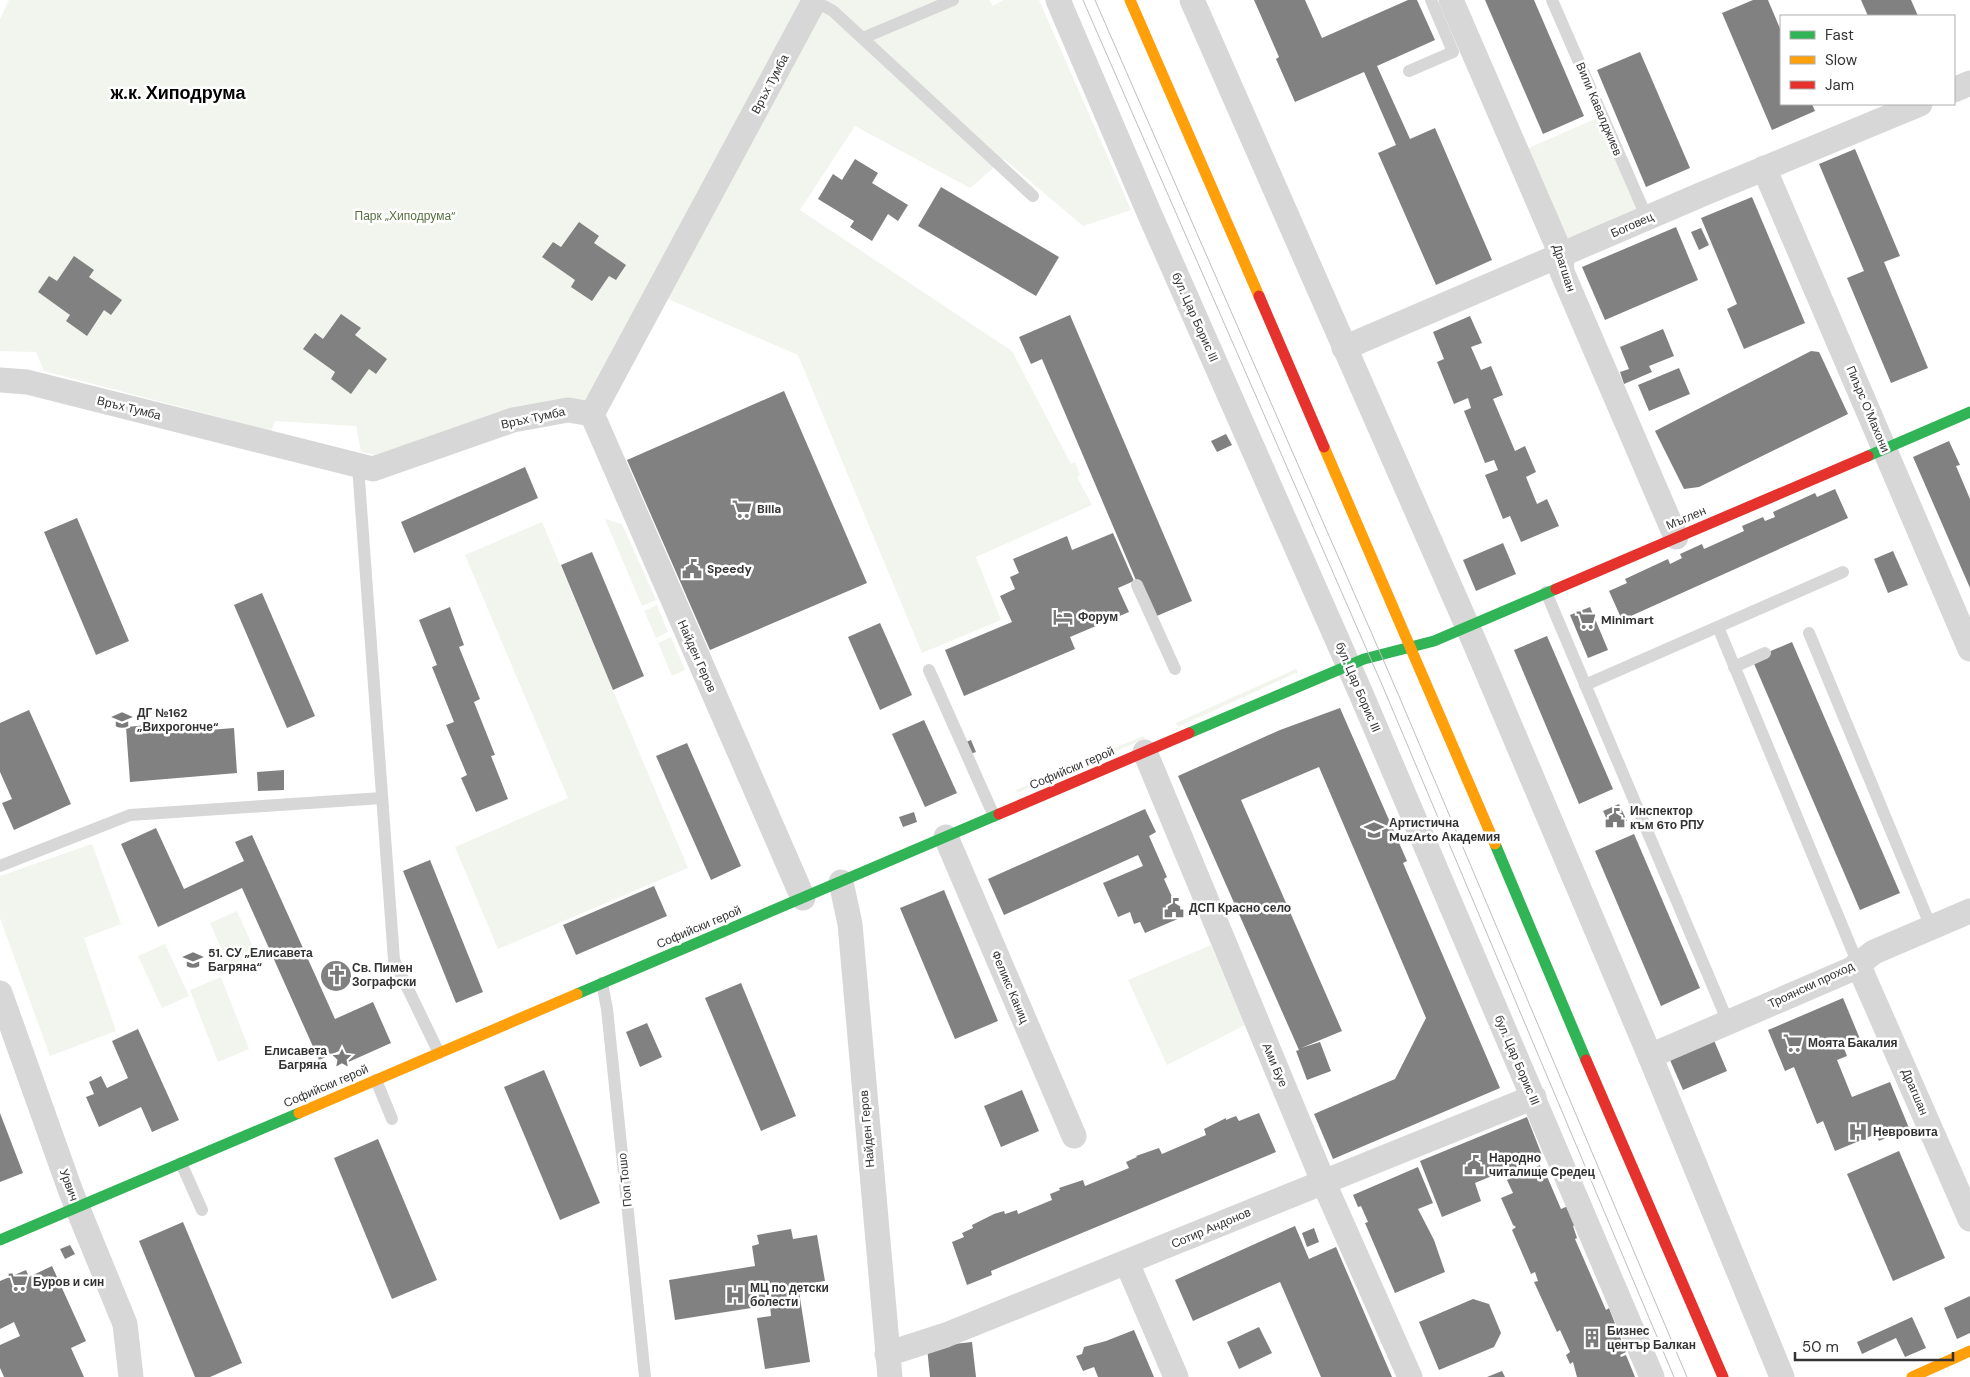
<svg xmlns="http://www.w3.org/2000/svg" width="1970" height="1377" viewBox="0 0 1970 1377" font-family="'DM Sans',sans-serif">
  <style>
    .green { fill: #f1f5ed }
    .building { fill: #818181 }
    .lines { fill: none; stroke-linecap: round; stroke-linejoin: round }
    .lane { stroke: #d7d7d7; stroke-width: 12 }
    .street { stroke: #d7d7d7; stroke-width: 25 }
    .fast { stroke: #30b455; stroke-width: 11 }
    .slow { stroke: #ff9f0a; stroke-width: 11 }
    .jam { stroke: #e5322d; stroke-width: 11 }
    .tram { stroke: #bebebe; stroke-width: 1 }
    .labels { text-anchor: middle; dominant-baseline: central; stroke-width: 5; stroke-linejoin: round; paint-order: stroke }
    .street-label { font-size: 12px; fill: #333; stroke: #fff }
    .park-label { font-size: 12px; fill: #56703f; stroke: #fff }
    .poi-label { font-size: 12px; font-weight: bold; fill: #333; stroke: #fff; text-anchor: start }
    .district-label { font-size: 18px; font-weight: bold; fill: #000; stroke: #fff }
  </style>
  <rect width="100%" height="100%" fill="#fff"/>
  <g class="green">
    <polygon points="9,0 989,0 993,6 1004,0 1039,0 1131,210 1083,226 1004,159 970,188 855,126 800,210 1012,351 1071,464 1075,462 1080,475 1077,477 1092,505 976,557 1001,620 922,653 798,355 647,290 587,402 511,410 375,455 361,452 356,426 275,421 270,434 234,421 44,371 36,352 0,351 0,19"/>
    <polygon points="1602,116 1647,218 1583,247 1554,238 1517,153"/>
    <polygon points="605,519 622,524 656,600 642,606"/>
    <polygon points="542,522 688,868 498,949 455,847 568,798 465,555"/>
    <polygon points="657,605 668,632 656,638 644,611"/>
    <polygon points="671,637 685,670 672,676 658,643"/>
    <polygon points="1296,669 1298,672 1178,727 1176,723"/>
    <polygon points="1143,736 1145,739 1017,793 1016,790"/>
    <polygon points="92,844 121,924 84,938 116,1031 50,1056 0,918 0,876"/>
    <polygon points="237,911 260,963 233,975 210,923"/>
    <polygon points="165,944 189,996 162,1008 138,956"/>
    <polygon points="1211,945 1245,1025 1167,1065 1128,980"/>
    <polygon points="221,977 249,1049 218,1062 190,990"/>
  </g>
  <g class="building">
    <polygon points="1254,0 1305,0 1322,38 1408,0 1417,0 1435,40 1377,66 1410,139 1435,128 1492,260 1436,285 1378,153 1396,145 1364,72 1295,102 1276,59 1279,57"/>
    <polygon points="1485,0 1534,0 1584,116 1543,134"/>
    <polygon points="1753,0 1768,0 1781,31 1781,104 1812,104 1815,111 1772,130 1722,13"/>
    <polygon points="1861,0 1911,0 1918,16 1868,16"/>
    <polygon points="1640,52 1690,168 1646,187 1597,70"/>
    <polygon points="1855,149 1900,256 1884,262 1928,368 1891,383 1847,278 1864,271 1819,164"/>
    <polygon points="855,159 878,173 872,183 908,205 898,221 888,214 872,241 850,227 854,221 818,199 833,174 842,180"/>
    <polygon points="941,187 1059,257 1036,296 918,226"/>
    <polygon points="1752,197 1805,323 1744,349 1727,309 1737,304 1701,218"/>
    <polygon points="579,222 599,236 594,243 626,265 616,280 609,276 592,301 571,287 575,280 542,257 553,242 561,247"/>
    <polygon points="1676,227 1698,280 1605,320 1582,267"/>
    <polygon points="1701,228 1709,245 1699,250 1691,232"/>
    <polygon points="74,256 94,270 89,277 122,300 111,315 104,310 87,336 66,321 70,315 38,292 49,276 57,281"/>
    <polygon points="341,314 361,328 355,335 387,359 376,374 369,369 351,394 331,379 335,372 303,349 315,333 323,339"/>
    <polygon points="1070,315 1192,601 1152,618 1042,359 1031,364 1019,337"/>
    <polygon points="1470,316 1482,343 1471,347 1481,370 1491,366 1503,395 1493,399 1515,451 1525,446 1536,472 1526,477 1537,504 1547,499 1559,526 1521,542 1510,516 1503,519 1485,475 1498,470 1494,460 1485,463 1464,411 1471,408 1468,398 1454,404 1437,362 1444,359 1433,332"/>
    <polygon points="1663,329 1674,356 1649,366 1652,372 1624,384 1620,372 1629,369 1620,347"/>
    <polygon points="1811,351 1819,352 1821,356 1848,414 1699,487 1684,489 1655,431"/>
    <polygon points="1679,368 1690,394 1649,411 1638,385"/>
    <polygon points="784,391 867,583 710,650 627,460"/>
    <polygon points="1226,434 1232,445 1217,452 1211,441"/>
    <polygon points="1949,441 1960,465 1956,466 1970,499 1970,588 1913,457"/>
    <polygon points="525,467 538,498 414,553 401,522"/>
    <polygon points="1835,489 1848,518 1622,620 1609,591 1627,583 1625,579 1668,559 1670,564 1682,558 1680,554 1702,544 1704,549 1744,531 1742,526 1763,517 1765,521 1775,517 1773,512 1815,493 1817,497"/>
    <polygon points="77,518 129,641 96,655 44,532"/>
    <polygon points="1113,533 1134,581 1118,588 1129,612 1070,637 1075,649 964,696 945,650 1012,622 1000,596 1015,589 1010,577 1019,573 1013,559 1067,536 1072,550"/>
    <polygon points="1503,543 1516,574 1476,591 1463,560"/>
    <polygon points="1893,551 1908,585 1888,593 1874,559"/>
    <polygon points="592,552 644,676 613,690 561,565"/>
    <polygon points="262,593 315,716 287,728 234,605"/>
    <polygon points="450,607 464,645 459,647 480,699 474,702 495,755 491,756 508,799 476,812 461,778 467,775 446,725 454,722 432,667 437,665 419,620"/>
    <polygon points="1590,607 1608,650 1588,658 1570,615"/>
    <polygon points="880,623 912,695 880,710 848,637"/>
    <polygon points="1547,636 1613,789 1579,804 1514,650"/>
    <polygon points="1792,642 1900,893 1860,910 1752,659"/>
    <polygon points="1340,708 1407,861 1403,863 1500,1088 1333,1159 1314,1114 1395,1079 1426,1018 1319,767 1241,800 1342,1031 1301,1048 1320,1042 1331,1071 1307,1080 1296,1051 1299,1050 1178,776 1280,730"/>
    <polygon points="29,710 71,804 14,830 2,803 12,799 0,772 0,723"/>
    <polygon points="924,720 957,793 925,807 892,734"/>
    <polygon points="170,723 171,733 234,728 237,773 130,782 126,727"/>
    <polygon points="971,740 976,752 970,754 966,742"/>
    <polygon points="687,743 741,866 711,880 656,756"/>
    <polygon points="284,770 284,790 258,791 257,772"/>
    <polygon points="1619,804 1627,821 1611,828 1603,811"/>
    <polygon points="1145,809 1156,832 1149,836 1167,877 1164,879 1177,908 1176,909 1180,918 1145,933 1140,922 1134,924 1130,912 1118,917 1103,883 1143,866 1138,855 1004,915 988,879"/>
    <polygon points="914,812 917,822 903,827 899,817"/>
    <polygon points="156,828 184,889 244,861 235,842 252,835 335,1019 373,1002 391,1043 344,1064 339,1051 319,1060 242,888 158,927 121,844"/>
    <polygon points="1634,834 1700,988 1661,1006 1595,851"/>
    <polygon points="430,860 483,992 456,1003 403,871"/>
    <polygon points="654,886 667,916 576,955 563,925"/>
    <polygon points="944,890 998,1021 955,1039 900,908"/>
    <circle cx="336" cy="976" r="15"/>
    <polygon points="741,983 796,1116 761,1131 705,998"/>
    <polygon points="1843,998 1860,1039 1843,1046 1847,1056 1837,1060 1852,1097 1890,1082 1909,1128 1879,1141 1876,1134 1835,1151 1823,1121 1817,1124 1794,1067 1785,1071 1768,1030"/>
    <polygon points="647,1023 662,1057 640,1067 626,1032"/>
    <polygon points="138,1029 179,1120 152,1132 141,1107 99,1127 86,1097 94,1094 89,1082 101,1076 107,1088 128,1078 112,1041"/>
    <polygon points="1710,1031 1727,1071 1683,1090 1666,1051"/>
    <polygon points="544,1070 600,1203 560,1220 504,1087"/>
    <polygon points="1022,1090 1039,1131 1001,1147 984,1106"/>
    <polygon points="0,1113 23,1173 0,1182"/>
    <polygon points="1259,1113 1276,1152 991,1271 992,1275 967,1285 952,1242 964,1237 962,1233 973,1228 972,1225 994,1214 1004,1211 1005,1214 1017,1210 1018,1214 1052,1200 1050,1194 1060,1190 1059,1188 1083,1180 1085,1186 1129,1168 1126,1162 1137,1157 1136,1156 1159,1148 1162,1154 1206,1135 1204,1129 1226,1118 1226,1120 1236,1116 1239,1121"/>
    <polygon points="1527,1117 1543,1158 1507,1173 1506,1170 1475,1183 1481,1201 1442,1217 1420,1161"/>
    <polygon points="378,1139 437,1280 392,1299 334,1158"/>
    <polygon points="1899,1151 1945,1258 1893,1281 1847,1174"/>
    <polygon points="1540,1165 1541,1168 1543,1167 1561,1209 1568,1206 1575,1225 1573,1226 1577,1238 1575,1239 1606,1310 1609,1308 1626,1352 1620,1355 1621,1357 1626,1355 1635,1377 1577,1377 1573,1362 1570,1364 1566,1355 1570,1352 1560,1330 1557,1332 1534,1282 1538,1281 1535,1272 1531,1274 1512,1230 1516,1227 1513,1225 1501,1198 1513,1193 1507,1180"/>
    <polygon points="1418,1167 1433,1203 1418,1209 1434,1240 1445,1272 1395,1293 1365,1223 1368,1222 1361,1206 1358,1207 1353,1195"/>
    <polygon points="183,1222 242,1363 210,1377 195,1377 139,1241"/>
    <polygon points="1295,1226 1309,1259 1336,1247 1392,1377 1321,1377 1280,1282 1193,1321 1175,1280"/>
    <polygon points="1314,1228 1319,1242 1307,1247 1302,1233"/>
    <polygon points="791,1229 793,1239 817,1235 825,1281 798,1285 810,1362 765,1369 757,1318 771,1316 770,1305 675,1320 669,1280 755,1266 752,1246 759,1244 757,1235"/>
    <polygon points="70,1245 75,1254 65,1259 60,1249"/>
    <polygon points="52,1266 86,1341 71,1348 84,1377 4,1377 0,1368 0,1345 20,1336 14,1322 0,1329 0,1281 26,1270 29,1277"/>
    <polygon points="1970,1296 1970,1333 1957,1339 1944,1308"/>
    <polygon points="1473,1299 1489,1304 1501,1333 1494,1347 1439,1370 1419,1322"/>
    <polygon points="1912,1317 1926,1348 1905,1357 1896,1338 1862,1354 1857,1342"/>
    <polygon points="1259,1327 1272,1353 1239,1369 1227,1342"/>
    <polygon points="1134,1330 1154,1377 1098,1377 1094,1367 1083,1371 1076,1356 1082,1354 1084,1347 1106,1341"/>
    <polygon points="972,1342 976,1377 930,1377 927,1347"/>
    <polygon points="1502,1371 1505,1377 1487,1377"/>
  </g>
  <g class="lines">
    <g class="lane">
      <polyline points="1552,0 1647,218"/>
      <polyline points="811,7 824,6 833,11 1033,196"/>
      <polyline points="863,38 953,0"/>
      <polyline points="1409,71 1453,52 1431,0"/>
      <polyline points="358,466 394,960 439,1053"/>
      <polyline points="1137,585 1175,669"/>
      <polyline points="1546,592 1728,1022"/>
      <polyline points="1718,627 1858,964"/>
      <polyline points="1809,633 1931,927"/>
      <polyline points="1734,667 1765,653"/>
      <polyline points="929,670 994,816"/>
      <polyline points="1585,685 1843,572"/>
      <polyline points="0,866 130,815 382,798"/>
      <polyline points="602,983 607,1009 645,1377"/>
      <polyline points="376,1080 392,1119"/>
      <polyline points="181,1163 202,1210"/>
    </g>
    <g class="street">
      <polyline points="1058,0 1150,215 1362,696 1652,1377"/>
      <polyline points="1192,0 1477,648 1650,1056 1782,1377"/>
      <polyline points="1451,0 1554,238 1561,255 1562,272 1676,537"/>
      <polyline points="1954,90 1970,83"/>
      <polyline points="1764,168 1970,649"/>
      <polyline points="1344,348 1705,193 1920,104"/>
      <polyline points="0,380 27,382 373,469 513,420 568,410 592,414"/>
      <polyline points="592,414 803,898"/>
      <polyline points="592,414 811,7"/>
      <polyline points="1145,752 1323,1181 1410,1377"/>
      <polyline points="946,837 1074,1136"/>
      <polyline points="841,882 850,924 890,1377"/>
      <polyline points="1858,964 1970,1219"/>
      <polyline points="0,993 71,1192 125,1324 131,1377"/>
      <polyline points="1650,1056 1852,969 1874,952 1970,911"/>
      <polyline points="1127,1263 1176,1377"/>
      <polyline points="887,1354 946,1335 1534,1097"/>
    </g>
    <g class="fast">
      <polyline points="1868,456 1970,412"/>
      <polyline points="1189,733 1364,659 1434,641 1556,589"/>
      <polyline points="1495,844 1586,1060"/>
      <polyline points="577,994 999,814"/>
      <polyline points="0,1240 299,1113"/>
    </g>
    <g class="slow">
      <polyline points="1130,0 1259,296"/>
      <polyline points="1324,447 1495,844"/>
      <polyline points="299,1113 577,994"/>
      <polyline points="1912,1377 1970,1351"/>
    </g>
    <g class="jam">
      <polyline points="1259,296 1324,447"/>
      <polyline points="1556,589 1868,456"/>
      <polyline points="999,814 1189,733"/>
      <polyline points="1586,1060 1723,1377"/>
    </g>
    <g class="tram">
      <polyline points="1083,0 1383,687 1674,1377"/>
      <polyline points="1095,0 1399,696 1687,1377"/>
    </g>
  </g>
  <defs>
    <symbol id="supermarket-bare" viewBox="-9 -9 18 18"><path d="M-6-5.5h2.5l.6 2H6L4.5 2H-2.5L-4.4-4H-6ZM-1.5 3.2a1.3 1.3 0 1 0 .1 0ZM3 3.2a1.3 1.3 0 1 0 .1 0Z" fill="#7a7a7a" stroke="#fff" stroke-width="2.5" paint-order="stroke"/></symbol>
    <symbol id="civic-bare" viewBox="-9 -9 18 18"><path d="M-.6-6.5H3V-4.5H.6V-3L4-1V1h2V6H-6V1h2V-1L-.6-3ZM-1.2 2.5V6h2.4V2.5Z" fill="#7a7a7a" stroke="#fff" stroke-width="2.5" paint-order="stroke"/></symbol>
    <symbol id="hotel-bare" viewBox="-9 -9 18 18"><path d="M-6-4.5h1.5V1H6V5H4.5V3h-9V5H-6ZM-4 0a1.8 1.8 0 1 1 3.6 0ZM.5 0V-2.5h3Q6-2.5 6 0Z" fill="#7a7a7a" stroke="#fff" stroke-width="2.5" paint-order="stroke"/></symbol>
    <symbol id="school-bare" viewBox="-9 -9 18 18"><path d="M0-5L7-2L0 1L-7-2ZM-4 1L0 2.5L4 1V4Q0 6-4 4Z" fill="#7a7a7a" stroke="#fff" stroke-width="2.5" paint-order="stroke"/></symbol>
    <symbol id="church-bare" viewBox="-9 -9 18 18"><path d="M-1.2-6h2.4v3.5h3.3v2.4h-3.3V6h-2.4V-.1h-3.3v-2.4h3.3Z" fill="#7a7a7a" stroke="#fff" stroke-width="2.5" paint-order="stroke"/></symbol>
    <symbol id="sight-bare" viewBox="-9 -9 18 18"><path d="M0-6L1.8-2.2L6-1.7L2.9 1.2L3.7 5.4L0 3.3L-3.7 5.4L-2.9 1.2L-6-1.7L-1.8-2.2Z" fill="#7a7a7a" stroke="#fff" stroke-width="2.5" paint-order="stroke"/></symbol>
    <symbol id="hospital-bare" viewBox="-9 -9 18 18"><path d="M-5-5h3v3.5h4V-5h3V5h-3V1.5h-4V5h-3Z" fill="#7a7a7a" stroke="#fff" stroke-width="2.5" paint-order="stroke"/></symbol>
    <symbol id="building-bare" viewBox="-9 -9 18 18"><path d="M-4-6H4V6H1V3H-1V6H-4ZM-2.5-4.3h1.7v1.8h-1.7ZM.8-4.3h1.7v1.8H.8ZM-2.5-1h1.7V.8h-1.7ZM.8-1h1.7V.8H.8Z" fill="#7a7a7a" stroke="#fff" stroke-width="2.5" paint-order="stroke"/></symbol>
  </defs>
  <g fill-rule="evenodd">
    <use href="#supermarket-bare" x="728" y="495" width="28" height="28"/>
    <use href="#civic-bare" x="678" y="555" width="28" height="28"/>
    <use href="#hotel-bare" x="1049" y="603" width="28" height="28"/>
    <use href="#supermarket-bare" x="1572" y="606" width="28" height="28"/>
    <use href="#school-bare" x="108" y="706" width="28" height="28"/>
    <use href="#civic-bare" x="1601" y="804" width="28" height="28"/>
    <use href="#school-bare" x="1360" y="816" width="28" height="28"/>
    <use href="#civic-bare" x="1160" y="894" width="28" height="28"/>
    <use href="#school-bare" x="179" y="946" width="28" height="28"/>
    <use href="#church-bare" x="323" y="961" width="28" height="28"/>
    <use href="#supermarket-bare" x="1779" y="1029" width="28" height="28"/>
    <use href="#sight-bare" x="328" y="1044" width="28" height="28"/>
    <use href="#hospital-bare" x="1844" y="1118" width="28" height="28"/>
    <use href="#civic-bare" x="1460" y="1151" width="28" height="28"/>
    <use href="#supermarket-bare" x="4" y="1268" width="28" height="28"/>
    <use href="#hospital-bare" x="721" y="1281" width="28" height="28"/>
    <use href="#building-bare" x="1578" y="1324" width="28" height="28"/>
  </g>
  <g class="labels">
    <g class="street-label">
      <text transform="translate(770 84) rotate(-62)">Връх Тумба</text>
      <text transform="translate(1599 109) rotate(67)">Вили Кавалджиев</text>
      <text transform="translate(1632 225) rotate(-24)">Боговец</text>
      <text transform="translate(1564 268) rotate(72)">Драгшан</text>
      <text transform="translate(1195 317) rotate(66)">бул. Цар Борис III</text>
      <text transform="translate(129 408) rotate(14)">Връх Тумба</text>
      <text transform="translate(1868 409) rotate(67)">Пиърс О'Махони</text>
      <text transform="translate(533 418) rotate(-12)">Връх Тумба</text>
      <text transform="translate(1686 518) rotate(-23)">Мъглен</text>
      <text transform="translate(697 656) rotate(66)">Найден Геров</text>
      <text transform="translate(1358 687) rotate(67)">бул. Цар Борис III</text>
      <text transform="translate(1072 768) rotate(-23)">Софийски герой</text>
      <text transform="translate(699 927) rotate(-23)">Софийски герой</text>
      <text transform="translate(1811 985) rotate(-25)">Троянски проход</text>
      <text transform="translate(1010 987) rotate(67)">Феликс Каниц</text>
      <text transform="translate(1517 1060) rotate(67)">бул. Цар Борис III</text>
      <text transform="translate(1275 1065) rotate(67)">Ами Буе</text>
      <text transform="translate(326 1086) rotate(-23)">Софийски герой</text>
      <text transform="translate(1915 1092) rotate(67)">Драгшан</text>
      <text transform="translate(867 1129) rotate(-95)">Найден Геров</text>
      <text transform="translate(625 1180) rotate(-96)">Поп Тошо</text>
      <text transform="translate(69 1185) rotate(70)">Урвич</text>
      <text transform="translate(1211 1228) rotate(-23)">Сотир Андонов</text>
    </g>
    <g class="park-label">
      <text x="405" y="216">Парк „Хиподрума“</text>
    </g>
    <g class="poi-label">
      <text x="757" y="509">Billa</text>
      <text x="707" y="569">Speedy</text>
      <text x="1078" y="617">Форум</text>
      <text x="1601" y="620">Minimart</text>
      <text x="137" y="713">ДГ №162<tspan x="137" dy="14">„Вихрогонче“</tspan></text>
      <text x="1630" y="811">Инспектор<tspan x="1630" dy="14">към 6то РПУ</tspan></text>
      <text x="1389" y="823">Артистична<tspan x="1389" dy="14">MuzArto Академия</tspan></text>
      <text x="1189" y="908">ДСП Красно село</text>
      <text x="208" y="953">51. СУ „Елисавета<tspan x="208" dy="14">Багряна“</tspan></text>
      <text x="352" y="968">Св. Пимен<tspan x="352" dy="14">Зографски</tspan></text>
      <text x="1808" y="1043">Моята Бакалия</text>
      <text x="327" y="1051" text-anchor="end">Елисавета<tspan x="327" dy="14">Багряна</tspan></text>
      <text x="1873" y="1132">Невровита</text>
      <text x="1489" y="1158">Народно<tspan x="1489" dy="14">читалище Средец</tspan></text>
      <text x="33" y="1282">Буров и син</text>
      <text x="750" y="1288">МЦ по детски<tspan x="750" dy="14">болести</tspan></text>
      <text x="1607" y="1331">Бизнес<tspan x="1607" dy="14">център Балкан</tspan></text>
    </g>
    <g class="district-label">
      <text x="178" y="93">ж.к. Хиподрума</text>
    </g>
  </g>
  <rect x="1780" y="15" width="175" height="90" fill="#ffffff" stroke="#adadad"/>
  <rect x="1790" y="31" width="25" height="8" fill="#30b455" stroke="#adadad"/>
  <text x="1825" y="40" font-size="15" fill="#333333">Fast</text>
  <rect x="1790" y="56" width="25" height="8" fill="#ff9f0a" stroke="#adadad"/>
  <text x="1825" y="65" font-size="15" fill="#333333">Slow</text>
  <rect x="1790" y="81" width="25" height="8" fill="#e5322d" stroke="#adadad"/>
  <text x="1825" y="90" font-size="15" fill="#333333">Jam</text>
  <path d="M1795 1352v8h158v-8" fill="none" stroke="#333333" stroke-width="2.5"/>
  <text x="1802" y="1352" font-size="15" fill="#333333" stroke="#ffffff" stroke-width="4" paint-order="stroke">50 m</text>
</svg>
